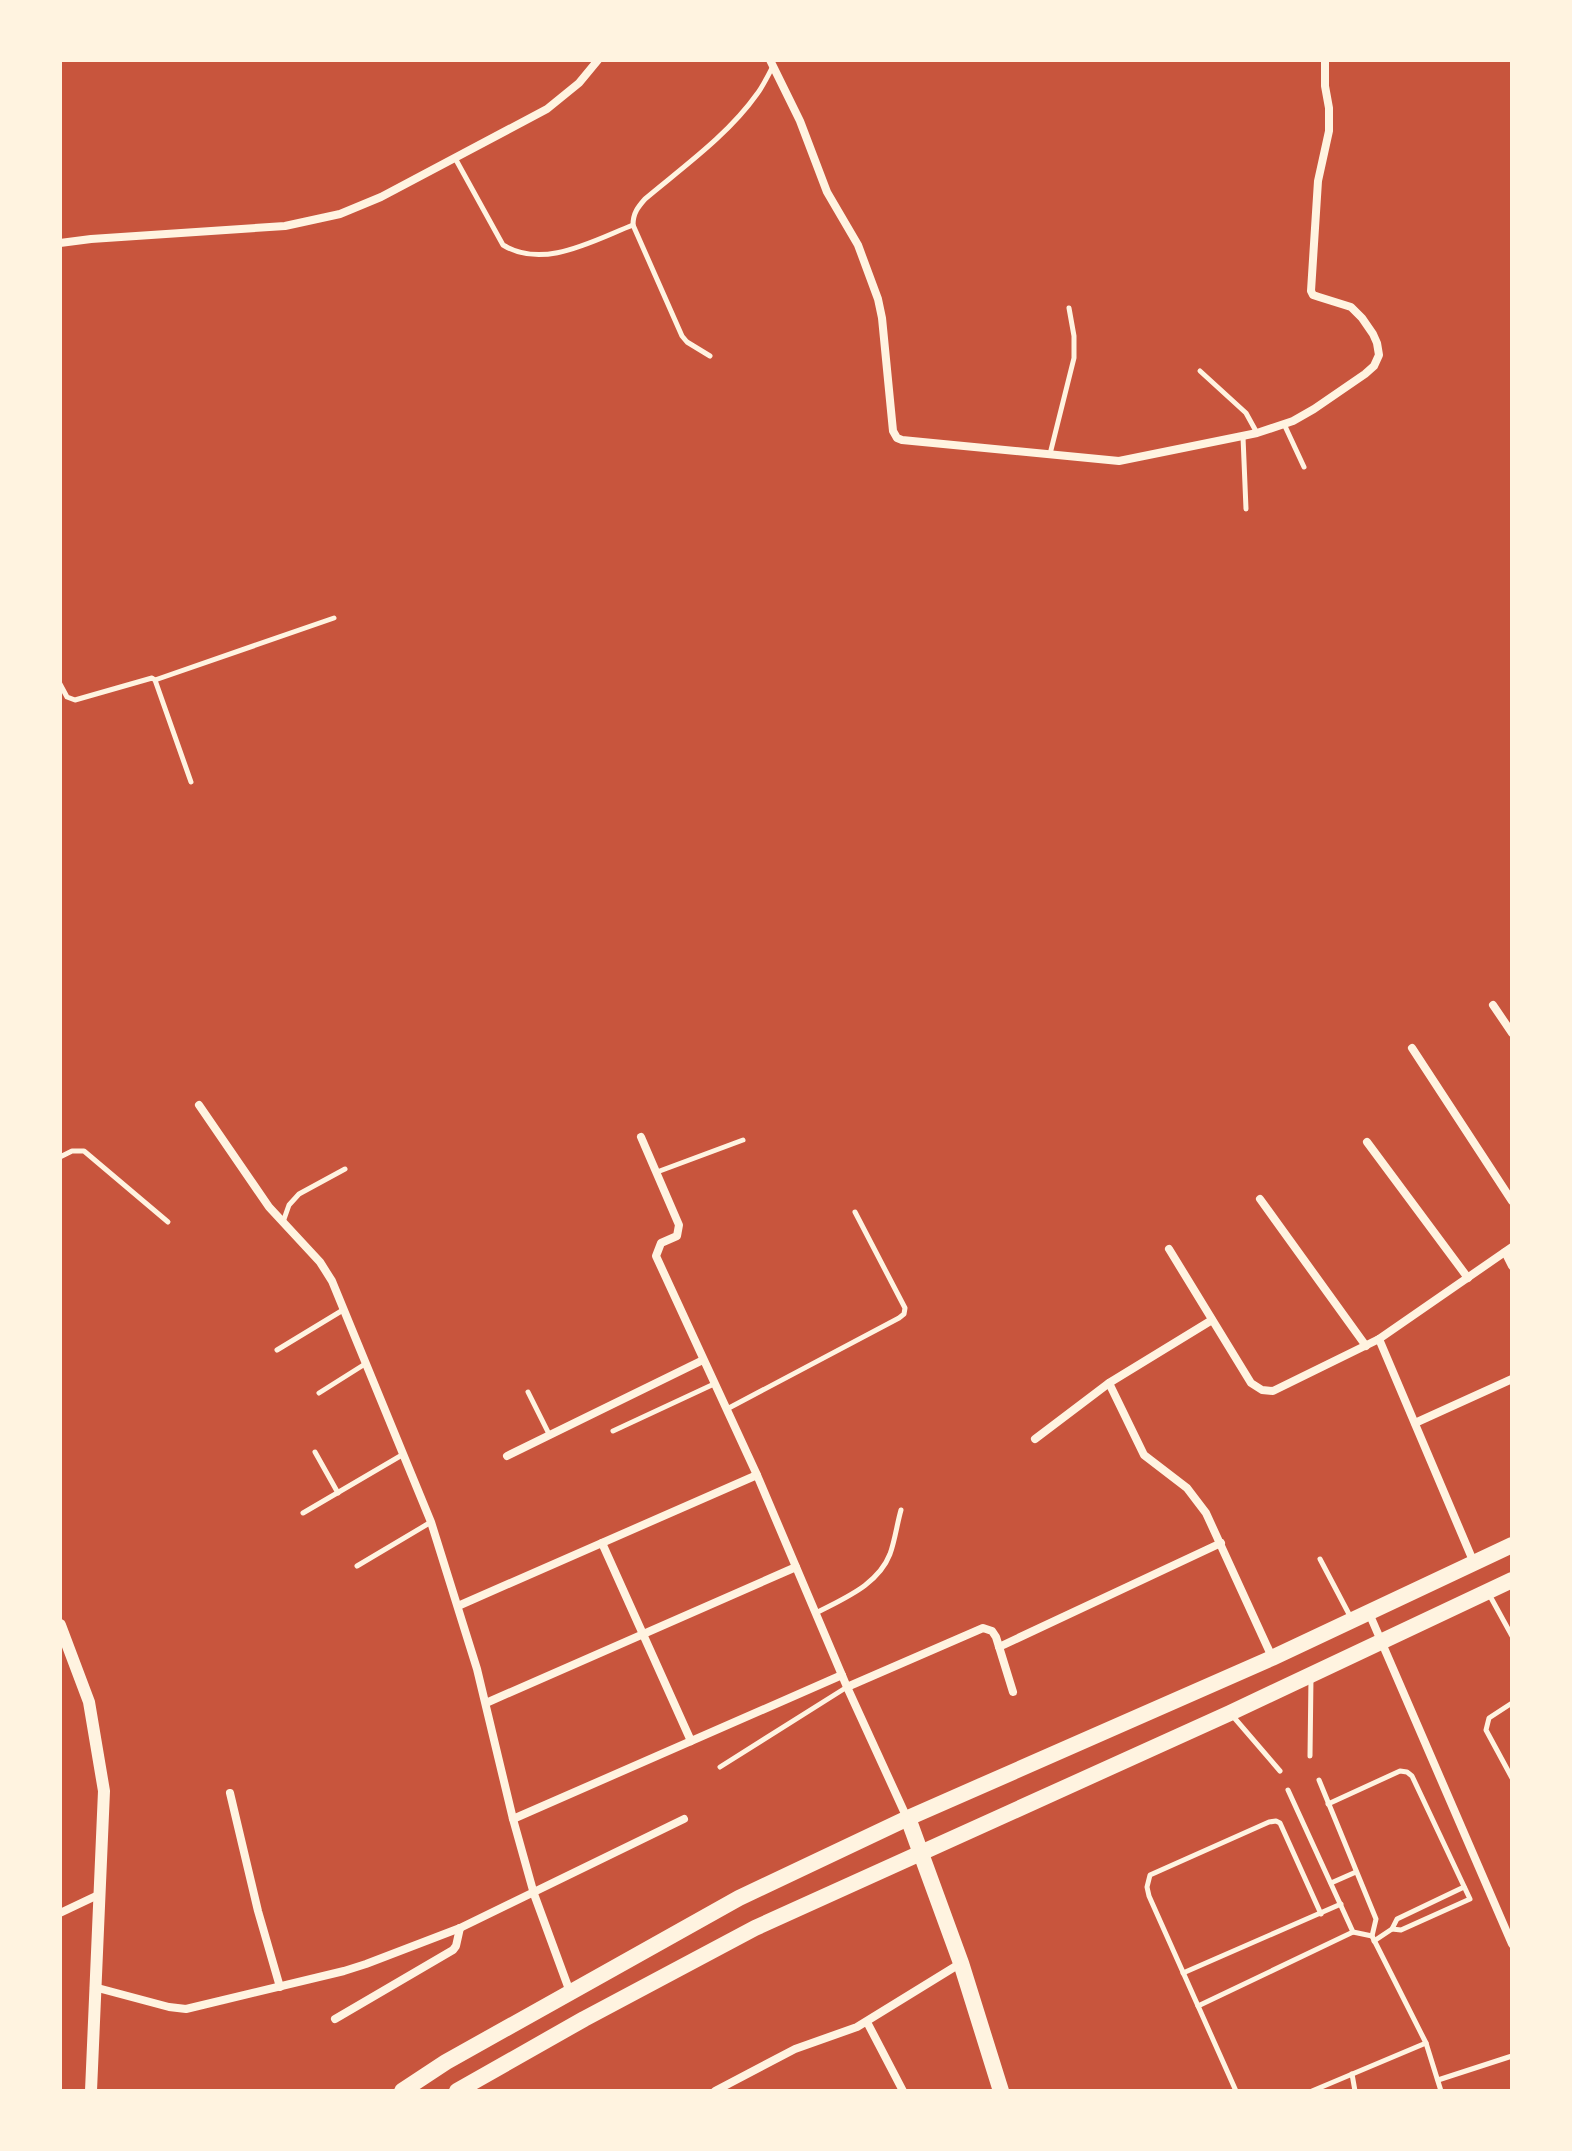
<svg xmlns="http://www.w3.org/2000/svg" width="1572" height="2151" viewBox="0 0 1572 2151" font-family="Montserrat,sans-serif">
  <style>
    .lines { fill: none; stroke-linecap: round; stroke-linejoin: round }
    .service { stroke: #fff3e0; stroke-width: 5 }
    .minor { stroke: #fff3e0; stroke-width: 8 }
    .tertiary { stroke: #fff3e0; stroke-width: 12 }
    .primary { stroke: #fff3e0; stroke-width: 16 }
    .trunk { stroke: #fff3e0; stroke-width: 16 }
  </style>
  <rect width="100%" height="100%" fill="#c8553d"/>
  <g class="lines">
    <g class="service">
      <path d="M455 158 503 245C544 270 594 240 633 225"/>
      <path d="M710 356 687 342 682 336 633 225C633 213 638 207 645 199 683 167 728 135 757 94 763 86 768 76 773 66"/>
      <polyline points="1200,371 1246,413 1257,433"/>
      <polyline points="1284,424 1304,467"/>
      <polyline points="1243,437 1246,509"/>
      <polyline points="1050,454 1074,358 1074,336 1069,308"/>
      <polyline points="155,680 334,618"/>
      <polyline points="60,684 67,697 75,700 152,678 155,680 191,782"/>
      <polyline points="60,1157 72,1151 84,1151 168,1222"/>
      <polyline points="657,1172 743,1140"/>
      <polyline points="283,1222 289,1205 299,1194 345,1169"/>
      <polyline points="277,1350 343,1310"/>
      <polyline points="528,1392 549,1434"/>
      <polyline points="319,1393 365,1364"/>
      <polyline points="727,1409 899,1318 904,1314 905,1308 855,1212"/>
      <polyline points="613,1431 714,1384"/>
      <polyline points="315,1452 338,1493"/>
      <polyline points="303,1513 402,1455"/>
      <polyline points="1320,1559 1350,1616"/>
      <polyline points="357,1566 431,1522"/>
      <polyline points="1490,1596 1512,1636"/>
      <path d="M816 1613C844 1598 878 1585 890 1554 895 1540 897 1524 901 1510"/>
      <polyline points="1512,1703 1489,1718 1486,1730 1512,1778"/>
      <polyline points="1231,1714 1280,1771"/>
      <polyline points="1310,1756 1311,1677"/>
      <polyline points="720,1767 847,1687"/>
      <polyline points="1319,1780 1376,1919 1372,1936 1426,2043 1441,2091"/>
      <polyline points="1288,1790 1353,1932 1372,1936"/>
      <polyline points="1328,1804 1400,1771 1407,1772 1412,1776 1470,1899 1401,1930 1392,1929"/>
      <polyline points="1331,1883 1356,1872"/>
      <polyline points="1374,1941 1392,1929 1397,1919 1464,1887"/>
      <polyline points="1183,1973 1341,1904"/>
      <polyline points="1198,2006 1353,1932"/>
      <polyline points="1352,2074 1355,2091"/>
      <polyline points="1438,2080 1512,2056"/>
      <polyline points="1236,2091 1149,1896 1147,1887 1150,1875 1269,1822 1276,1821 1280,1823 1321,1914"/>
      <polyline points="1312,2091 1426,2043"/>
    </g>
    <g class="minor">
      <polyline points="770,60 800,121 827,192 858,245 878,299 882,318 893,431 897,438 902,440 1119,461 1257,433 1293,421 1314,409 1365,374 1374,366 1379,355 1377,343 1373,334 1362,318 1351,307 1319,297 1313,295 1311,291 1318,181 1329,131 1329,108 1325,86 1325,60"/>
      <polyline points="60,243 91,239 285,226 340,214 381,197 547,109 579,83 598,60"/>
      <polyline points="1493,1005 1512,1033"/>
      <polyline points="1412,1048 1512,1201"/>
      <polyline points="199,1105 269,1207 320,1262 332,1281 431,1522 477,1669 513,1819 534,1894 570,1992"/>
      <polyline points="641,1137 679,1225 677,1236 661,1243 656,1256 757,1475 847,1687 907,1818"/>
      <polyline points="1367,1142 1468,1278"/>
      <polyline points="1260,1199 1366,1346"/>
      <polyline points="1169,1249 1251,1383 1262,1390 1273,1391 1379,1339 1512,1247"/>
      <polyline points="1505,1252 1512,1266"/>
      <polyline points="1379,1339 1474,1563"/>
      <polyline points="1109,1383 1144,1455 1187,1488 1206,1513 1272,1657"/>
      <polyline points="1415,1423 1512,1379"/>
      <polyline points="1035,1439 1109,1383 1212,1320"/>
      <polyline points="507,1456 703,1360"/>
      <polyline points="602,1543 691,1741"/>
      <polyline points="458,1606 757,1475"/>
      <polyline points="1369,1613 1512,1944"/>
      <polyline points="999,1647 1221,1543"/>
      <polyline points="847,1687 983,1628 992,1631 996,1637 1013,1692"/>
      <polyline points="486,1703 796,1567"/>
      <polyline points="230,1793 258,1911 280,1987"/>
      <polyline points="513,1819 842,1675"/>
      <polyline points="60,1913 98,1895"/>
      <polyline points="94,1987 169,2007 186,2009 344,1971 366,1964 460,1928 684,1819"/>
      <polyline points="335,2019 453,1950 456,1946 460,1928"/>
      <polyline points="867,2022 903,2091"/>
      <polyline points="715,2091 795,2049 857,2027 961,1963"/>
    </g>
    <polyline class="tertiary" points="60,1625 89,1702 104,1791 91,2091"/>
    <polyline class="primary" points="908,1818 961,1963 1001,2091"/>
    <g class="trunk">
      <polyline points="402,2091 446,2062 739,1898 908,1818 1272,1658 1512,1545"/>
      <polyline points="457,2091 584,2019 755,1928 1230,1713 1512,1580"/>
    </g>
  </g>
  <rect width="1572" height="2151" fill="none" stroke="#fff3e0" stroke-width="124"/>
</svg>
